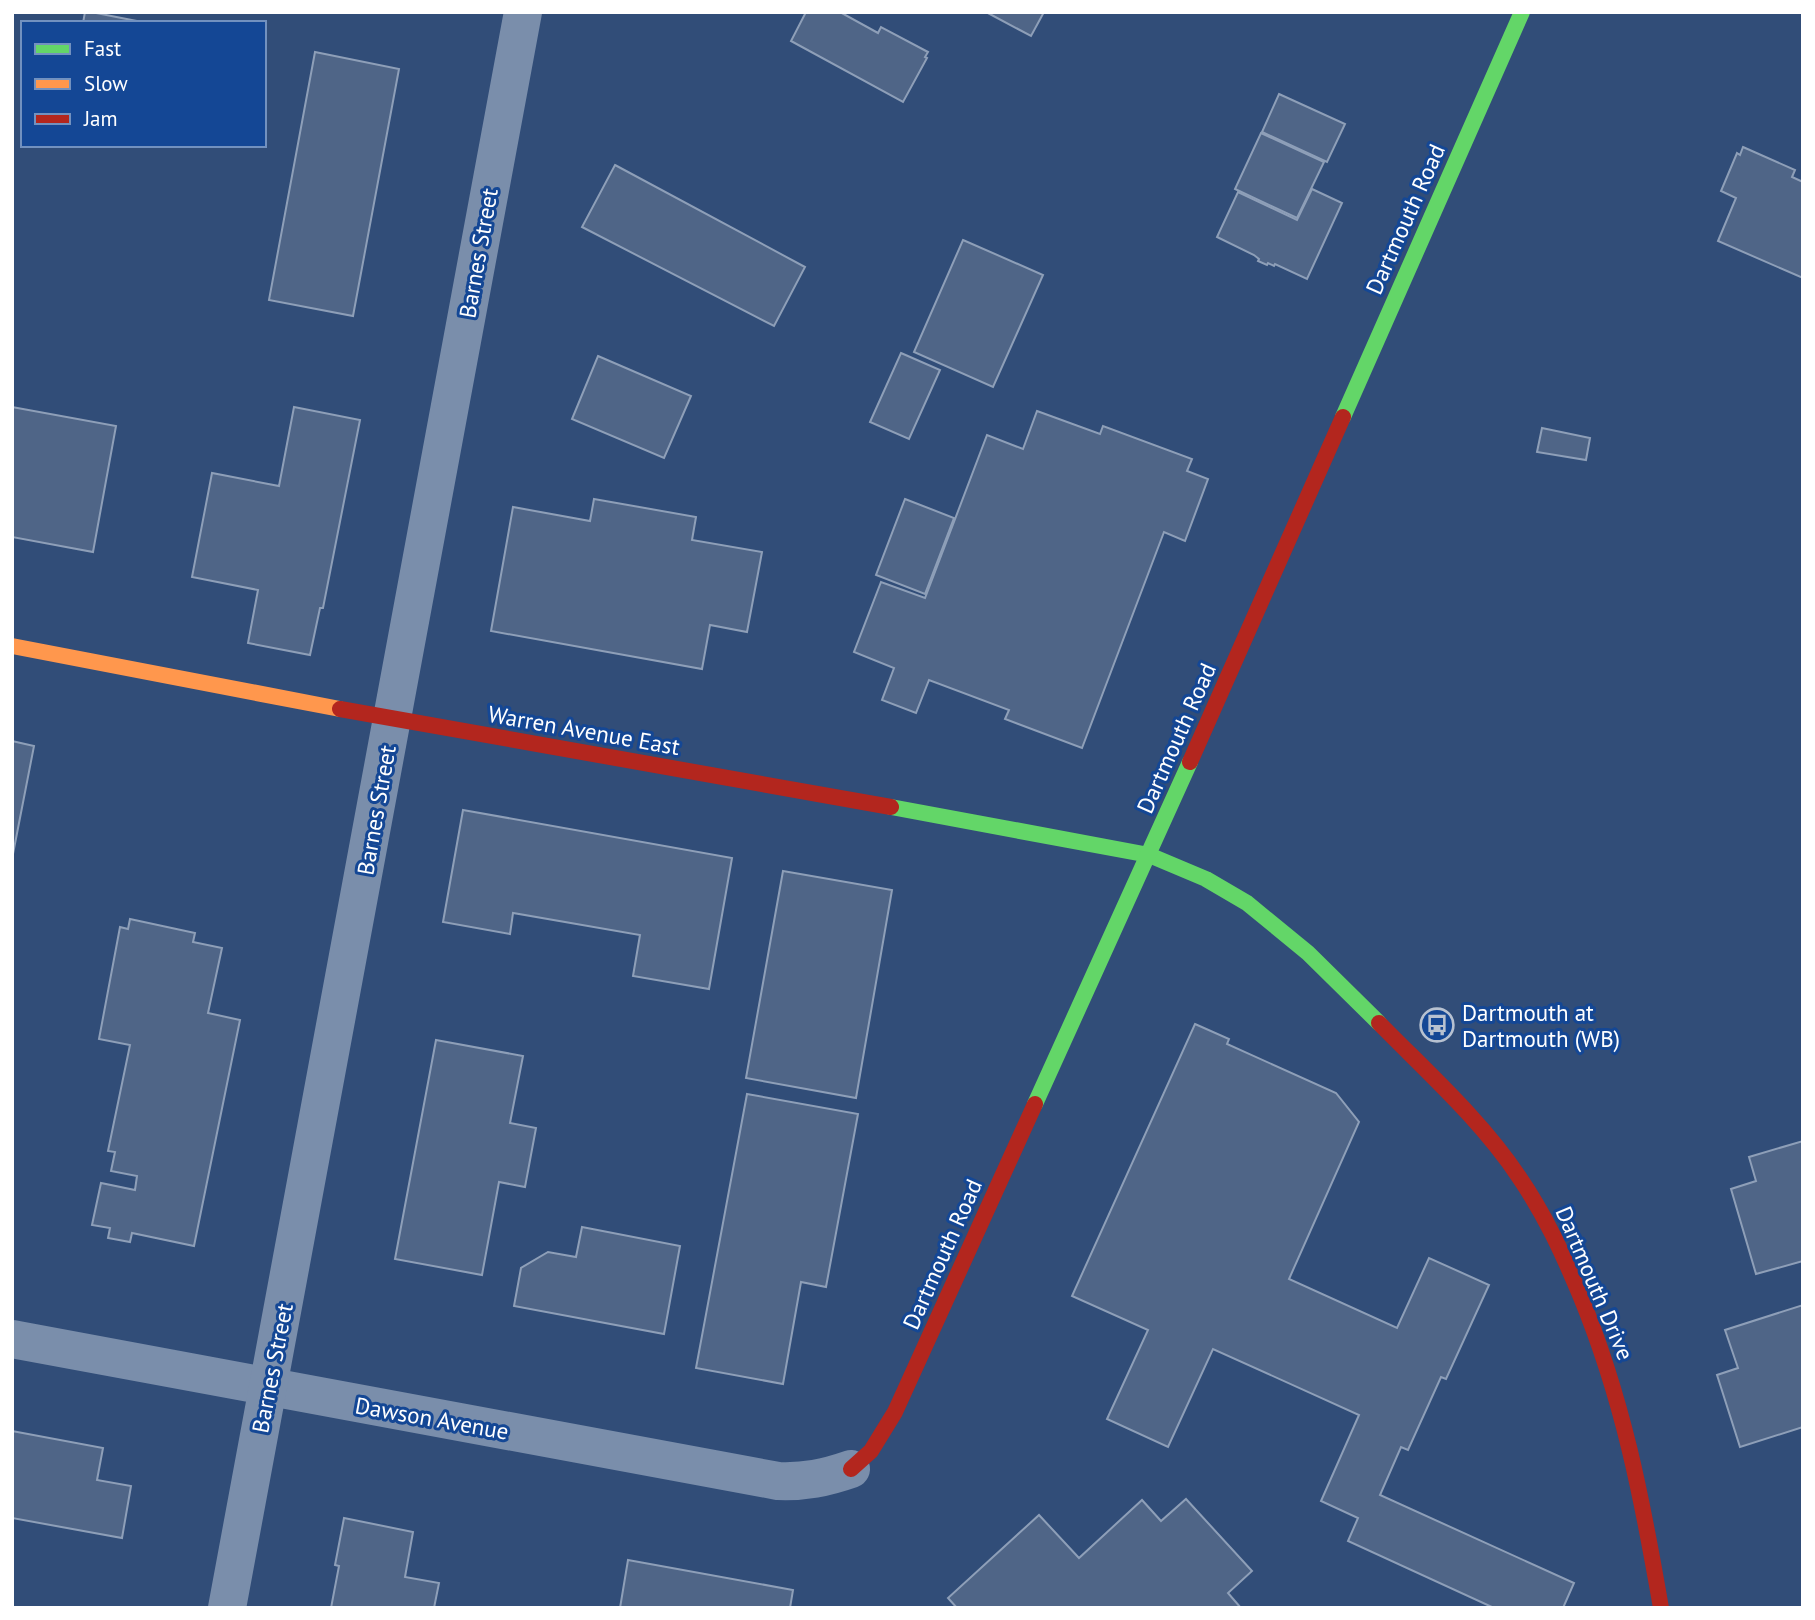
<svg xmlns="http://www.w3.org/2000/svg" width="1815" height="1620" viewBox="0 0 1815 1620" font-family="'PT Sans',sans-serif">
  <style>
    .building { fill: #4f6587; stroke: #8e9fb8; stroke-width: 2 }
    .lines { fill: none; stroke-linecap: round; stroke-linejoin: round }
    .street { stroke: #7a8eab; stroke-width: 38 }
    .fast { stroke: #63d668; stroke-width: 16 }
    .slow { stroke: #ff974d; stroke-width: 16 }
    .jam { stroke: #b3261e; stroke-width: 16 }
    .labels { text-anchor: middle; dominant-baseline: central; stroke-width: 6; stroke-linejoin: round; paint-order: stroke }
    .street-label { font-size: 23px; fill: #fff; stroke: #144795 }
    .poi-label { font-size: 23px; fill: #fff; stroke: #144795; text-anchor: start }
  </style>
  <rect width="100%" height="100%" fill="#314d78"/>
  <g class="building">
    <polygon points="85,12 91,12 142,22 83,23"/>
    <polygon points="806,12 840,12 878,33 881,27 928,52 925,57 927,58 903,102 791,41"/>
    <polygon points="986,12 1044,12 1031,36"/>
    <polygon points="315,52 399,69 353,316 269,300"/>
    <polygon points="1279,94 1345,124 1327,162 1262,132"/>
    <polygon points="1261,133 1324,162 1297,218 1235,189"/>
    <polygon points="1743,147 1795,170 1792,177 1803,182 1803,278 1718,241 1736,198 1721,191 1737,153 1740,155"/>
    <polygon points="615,165 805,267 774,326 582,227"/>
    <polygon points="1312,189 1342,203 1307,279 1275,264 1274,266 1268,263 1267,265 1258,261 1259,259 1254,255 1217,237 1238,192 1297,220"/>
    <polygon points="963,240 1043,275 993,387 914,352"/>
    <polygon points="901,353 940,370 909,439 870,422"/>
    <polygon points="598,356 691,396 664,458 572,419"/>
    <polygon points="12,407 116,426 93,552 12,537"/>
    <polygon points="294,407 360,420 323,608 320,608 310,655 248,643 258,590 192,577 212,473 279,486"/>
    <polygon points="1037,411 1100,434 1103,426 1192,459 1187,471 1208,479 1185,541 1164,532 1082,748 1005,719 1009,710 929,680 916,713 882,700 894,668 854,652 881,582 925,598 987,435 1023,449"/>
    <polygon points="1542,428 1590,438 1586,460 1537,452"/>
    <polygon points="594,499 696,517 692,540 762,552 747,632 710,625 702,669 491,631 513,507 590,521"/>
    <polygon points="905,499 954,518 925,594 876,575"/>
    <polygon points="12,741 34,746 12,859"/>
    <polygon points="463,810 732,858 709,989 633,976 640,935 513,913 510,934 443,922"/>
    <polygon points="783,871 892,890 856,1098 746,1078"/>
    <polygon points="130,919 195,933 193,942 222,948 208,1013 240,1020 194,1246 132,1233 130,1242 108,1238 110,1228 92,1225 101,1183 135,1190 137,1176 111,1171 115,1152 108,1151 130,1045 99,1039 120,927 128,929"/>
    <polygon points="1195,1024 1229,1039 1227,1044 1336,1093 1359,1122 1289,1279 1397,1328 1429,1258 1489,1285 1446,1379 1441,1377 1408,1450 1401,1447 1380,1495 1574,1583 1563,1608 1494,1608 1348,1541 1358,1518 1321,1501 1359,1415 1213,1349 1168,1447 1107,1419 1148,1330 1072,1296"/>
    <polygon points="436,1040 523,1056 510,1123 536,1128 525,1187 499,1182 482,1275 395,1259"/>
    <polygon points="747,1094 858,1114 826,1287 801,1282 783,1384 696,1368"/>
    <polygon points="1803,1141 1803,1261 1756,1274 1731,1189 1756,1181 1749,1157"/>
    <polygon points="582,1227 680,1246 664,1334 514,1306 521,1268 548,1252 576,1257"/>
    <polygon points="1803,1305 1803,1427 1740,1447 1717,1375 1738,1368 1725,1330"/>
    <polygon points="12,1431 103,1448 97,1480 131,1486 122,1538 12,1518"/>
    <polygon points="1186,1499 1252,1571 1228,1593 1241,1608 957,1608 948,1598 1039,1515 1079,1558 1142,1500 1161,1521"/>
    <polygon points="344,1518 413,1532 405,1577 439,1583 434,1608 331,1608 339,1566 335,1565"/>
    <polygon points="628,1560 793,1590 790,1608 620,1608"/>
  </g>
  <g class="lines">
    <g class="street">
      <path d="M12 1339 778 1481C805 1482 825 1478 851 1469"/>
      <polyline points="227,1608 523,12"/>
    </g>
    <g class="fast">
      <polyline points="1343,417 1522,12"/>
      <polyline points="891,807 1149,855 1206,879 1247,903 1308,953 1379,1023"/>
      <polyline points="1035,1104 1190,762"/>
    </g>
    <polyline class="slow" points="12,646 340,709"/>
    <g class="jam">
      <polyline points="340,709 891,807"/>
      <polyline points="1190,762 1343,417"/>
      <path d="M1379 1023C1427 1072 1481 1120 1519 1177 1545 1215 1562 1252 1580 1295 1623 1399 1642 1498 1661 1608"/>
      <polyline points="851,1469 871,1451 895,1412 1035,1104"/>
    </g>
  </g>
  <defs>
    <symbol id="bus-ring" viewBox="-11 -11 22 22"><circle r="9.5" fill="#144795" stroke="#b7c1d0" stroke-width="1.5"/><path d="M-5-6H5V4H4V6H2V4H-2V6H-4V4H-5ZM-3.5-4V0h7V-4ZM-3.5 1.2v1.5H-2V1.2ZM2 1.2v1.5H3.5V1.2Z" fill="#b7c1d0"/></symbol>
  </defs>
  <g fill-rule="evenodd">
    <use href="#bus-ring" x="1418" y="1006" width="38" height="38"/>
  </g>
  <g class="labels">
    <g class="street-label">
      <text transform="translate(1405 219) rotate(-66)">Dartmouth Road</text>
      <text transform="translate(478 253) rotate(-80)">Barnes Street</text>
      <text transform="translate(584 730) rotate(10)">Warren Avenue East</text>
      <text transform="translate(1176 738) rotate(-66)">Dartmouth Road</text>
      <text transform="translate(376 810) rotate(-80)">Barnes Street</text>
      <text transform="translate(942 1254) rotate(-66)">Dartmouth Road</text>
      <text transform="translate(1595 1283) rotate(67)">Dartmouth Drive</text>
      <text transform="translate(272 1368) rotate(-79)">Barnes Street</text>
      <text transform="translate(432 1418) rotate(10)">Dawson Avenue</text>
    </g>
    <g class="poi-label">
      <text x="1462" y="1012">Dartmouth at<tspan x="1462" dy="26">Dartmouth (WB)</tspan></text>
    </g>
  </g>
  <rect width="1815" height="1620" fill="none" stroke="#ffffff" stroke-width="28"/>
  <rect x="21" y="21" width="245" height="126" fill="#144795" stroke="#7291bf" stroke-width="2"/>
  <rect x="35" y="44" width="35" height="10" fill="#63d668" stroke="#7291bf" stroke-width="2"/>
  <text x="84" y="56" font-size="21" fill="#ffffff">Fast</text>
  <rect x="35" y="79" width="35" height="10" fill="#ff974d" stroke="#7291bf" stroke-width="2"/>
  <text x="84" y="91" font-size="21" fill="#ffffff">Slow</text>
  <rect x="35" y="114" width="35" height="10" fill="#b3261e" stroke="#7291bf" stroke-width="2"/>
  <text x="84" y="126" font-size="21" fill="#ffffff">Jam</text>
</svg>
